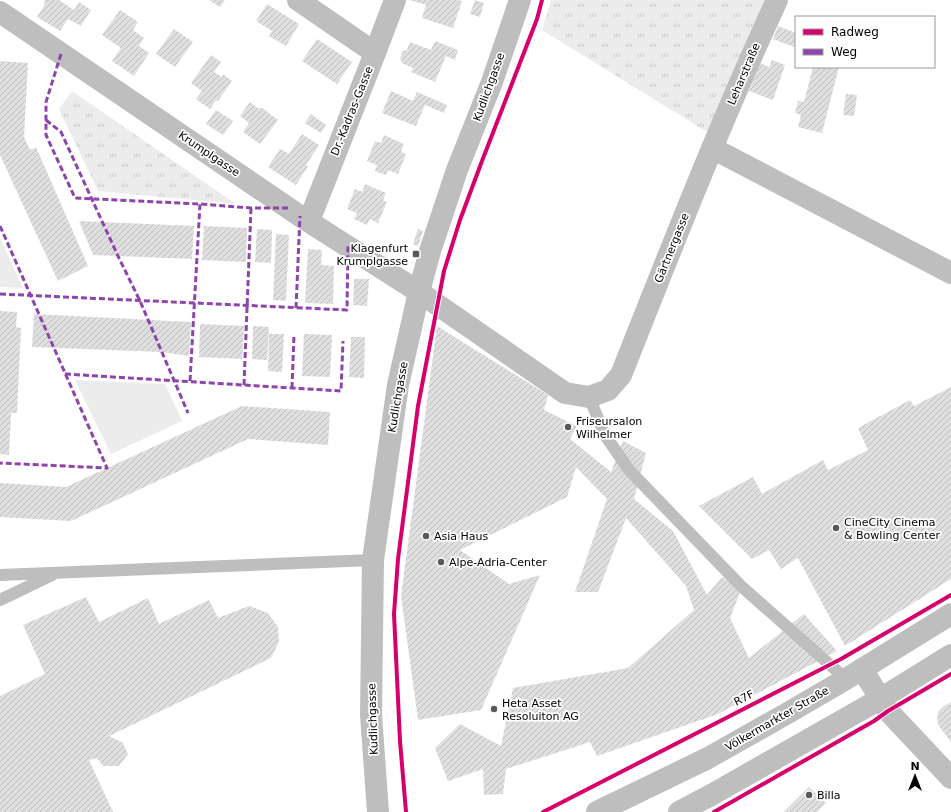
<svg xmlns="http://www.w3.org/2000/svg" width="951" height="812" viewBox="0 0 951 812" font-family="'DejaVu Sans',sans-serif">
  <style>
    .grass { fill: url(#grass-tufts) }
    .park { fill: #ececec }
    .building { fill: url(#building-hatch) }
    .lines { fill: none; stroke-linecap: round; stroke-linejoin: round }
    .service { stroke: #bebebe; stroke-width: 12 }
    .minor { stroke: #bebebe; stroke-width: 22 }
    .primary { stroke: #bebebe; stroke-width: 22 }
    .quiet { stroke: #8e44ad; stroke-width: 3; stroke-dasharray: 6 3; stroke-linecap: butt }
    .cycleway-casing { stroke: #fff; stroke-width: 6 }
    .cycleway { stroke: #d6006c; stroke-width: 4 }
    .poi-dot { fill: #595959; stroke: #fff; stroke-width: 1.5 }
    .labels { text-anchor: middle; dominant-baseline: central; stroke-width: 3.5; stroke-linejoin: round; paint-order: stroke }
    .street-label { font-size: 11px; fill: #000; stroke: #fff }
    .poi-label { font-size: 11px; fill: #000; stroke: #fff; text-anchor: start }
  </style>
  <defs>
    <pattern id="grass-tufts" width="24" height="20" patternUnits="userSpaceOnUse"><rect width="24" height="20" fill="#ececec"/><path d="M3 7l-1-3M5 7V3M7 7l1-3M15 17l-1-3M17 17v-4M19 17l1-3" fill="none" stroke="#c9c9c9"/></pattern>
    <pattern id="building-hatch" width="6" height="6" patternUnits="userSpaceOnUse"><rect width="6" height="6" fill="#dfdfdf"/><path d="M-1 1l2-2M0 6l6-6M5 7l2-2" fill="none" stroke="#bebebe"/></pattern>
  </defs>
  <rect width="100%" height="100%" fill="#fff"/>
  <g class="grass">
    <polygon points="551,0 767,0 707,132 542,30"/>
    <polygon points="72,91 236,204 98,191 59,109"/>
  </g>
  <g class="park">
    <polygon points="0,238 23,288 0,287"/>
    <polygon points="75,380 165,384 182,421 111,454"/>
  </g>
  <g class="building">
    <polygon points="44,0 59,0 74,10 79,2 91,10 81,26 68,19 60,31 37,17 45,4"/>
    <polygon points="209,0 225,0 220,7"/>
    <polygon points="410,0 458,0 462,1 453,28 422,18 426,5"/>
    <polygon points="475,0 484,3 480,17 470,14"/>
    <polygon points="267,4 299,24 286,46 269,36 272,31 256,21"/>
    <polygon points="120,10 138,22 133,30 144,38 139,46 149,53 134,76 112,61 121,48 102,35"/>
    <polygon points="778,26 796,33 796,45 795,45 794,47 773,39"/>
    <polygon points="174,29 193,42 175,67 156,54"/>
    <polygon points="317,39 352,62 337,84 302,61"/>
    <polygon points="435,41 458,50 455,60 446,56 435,82 411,72 413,68 402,63 400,58 403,51 407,50 410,42 431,50"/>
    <polygon points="211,55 221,62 214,72 222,77 223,74 232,81 218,101 216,100 210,109 196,99 202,91 191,83"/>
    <polygon points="772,60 785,65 773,100 749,91 760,63 769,67"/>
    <polygon points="0,61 28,63 24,137 30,150 36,147 88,266 58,281 0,155"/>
    <polygon points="813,67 839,67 822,133 798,127 801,115 795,113 798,101 804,102"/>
    <polygon points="391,91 413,101 417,92 447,105 444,113 425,105 416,126 382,113"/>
    <polygon points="846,94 857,95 854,116 843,115"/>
    <polygon points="250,102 259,109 261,107 278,120 260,144 243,132 249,123 240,116"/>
    <polygon points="216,110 233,121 223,135 206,124"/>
    <polygon points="311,114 326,125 321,133 305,123"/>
    <polygon points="302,134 319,145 306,165 308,166 296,185 268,167 280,149 289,154"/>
    <polygon points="384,135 404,144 401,152 406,154 398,174 388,170 386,175 375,171 377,165 367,161 375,141 381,143"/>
    <polygon points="365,184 386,193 383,200 387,202 378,223 370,219 367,225 354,219 357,213 347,209 355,189 362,192"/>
    <polygon points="79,221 194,226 192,259 93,255"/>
    <polygon points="204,226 247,228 246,262 202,260"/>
    <polygon points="257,229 272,230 271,263 255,262"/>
    <polygon points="418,229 423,231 418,246 413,244"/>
    <polygon points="276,234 289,235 286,301 273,300"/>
    <polygon points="308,249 322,250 321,265 334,266 333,304 305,303"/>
    <polygon points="354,279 369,279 367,306 353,305"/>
    <polygon points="0,311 17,312 16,327 21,328 17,413 11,413 9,455 0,454"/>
    <polygon points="34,314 191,322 189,356 162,352 32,347"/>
    <polygon points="200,324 244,326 242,359 199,357"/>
    <polygon points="253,326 269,327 267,360 252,359"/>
    <polygon points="437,326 548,395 544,410 577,426 570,439 611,472 623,441 646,453 634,499 673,531 707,595 722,577 741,590 730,618 749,658 804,614 837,651 718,714 597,756 590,742 506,769 503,794 484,795 483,769 448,781 435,748 460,724 501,746 513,688 628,668 694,610 686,586 626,518 598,592 575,592 607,499 576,467 567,497 460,550 509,584 540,575 481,710 418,720 401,596"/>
    <polygon points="269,334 284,334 282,372 268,371"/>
    <polygon points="304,334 332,335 330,377 302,376"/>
    <polygon points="351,337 365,337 364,378 349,377"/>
    <polygon points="951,387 951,579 845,646 798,558 781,569 769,550 752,559 699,506 753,477 762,494 823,460 828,470 868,450 858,428 910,400 914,406"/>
    <polygon points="242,406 330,412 328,445 248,439 71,521 0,517 0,483 66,487"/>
    <polygon points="86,597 99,622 148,598 159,624 209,600 218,618 249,606 268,613 278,627 279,642 271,658 109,736 123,743 128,754 119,766 103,766 97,758 89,760 113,812 0,812 0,696 45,674 23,625"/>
    <polygon points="951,702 951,742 939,726 937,719 938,712 944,706"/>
    <polygon points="809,787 826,803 817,812 784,812"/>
  </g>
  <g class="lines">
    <g class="service">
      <polyline points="589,397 605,435 629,470 741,586 846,679"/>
      <polyline points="0,575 373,560"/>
      <polyline points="0,600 52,575"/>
    </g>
    <g class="minor">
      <polyline points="298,0 375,53"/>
      <path d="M0 12 300 216 419 292 565 393 589 397 608 390 621 375C671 249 720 123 777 0"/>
      <polyline points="712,148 951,273"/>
      <polyline points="309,221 375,53 395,0"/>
      <polyline points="862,669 888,711 951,778"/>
      <polyline points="378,812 371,715 373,560 398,385 419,292 430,251 457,170 492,82 520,0"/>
    </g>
    <g class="primary">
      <polyline points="597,812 708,758 786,714 846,679 951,614"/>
      <polyline points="679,812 713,794 880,699 951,655"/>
    </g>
    <g class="quiet">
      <polyline points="61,54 46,102 46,135 75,198 200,204 251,208 289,208"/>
      <polyline points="46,120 61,132 118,256 140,301 188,413"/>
      <polyline points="0,226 107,468 0,463"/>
      <polyline points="0,294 347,310 348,246"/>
      <polyline points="296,308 300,216"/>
      <polyline points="65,374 341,391 343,341"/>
      <polyline points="190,381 200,204"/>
      <polyline points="244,385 251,208"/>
      <polyline points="292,388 294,335"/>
    </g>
    <defs>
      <g id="cycleway">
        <polyline points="406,812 400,741 394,614 398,559 418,406 444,271 460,220 482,161 537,19 542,0"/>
        <polyline points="543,812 841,659 951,595"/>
        <polyline points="714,812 874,721 888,711 951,674"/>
      </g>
    </defs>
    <use href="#cycleway" class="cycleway-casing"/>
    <use href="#cycleway" class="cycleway"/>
  </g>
  <g class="poi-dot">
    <rect x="412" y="250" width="8" height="8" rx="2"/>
    <circle cx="568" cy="427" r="4"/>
    <circle cx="836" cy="528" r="4"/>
    <circle cx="426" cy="536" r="4"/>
    <circle cx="441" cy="562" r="4"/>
    <circle cx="494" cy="709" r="4"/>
    <circle cx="809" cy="795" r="4"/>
  </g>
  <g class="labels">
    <g class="street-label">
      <text transform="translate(744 74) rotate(-67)">Leharstraße</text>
      <text transform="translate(489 87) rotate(-70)">Kudlichgasse</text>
      <text transform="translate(352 111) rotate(-68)">Dr.-Kadras-Gasse</text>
      <text transform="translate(209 154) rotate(34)">Krumplgasse</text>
      <text transform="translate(672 248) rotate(-68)">Gärtnergasse</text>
      <text transform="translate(398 397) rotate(-80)">Kudlichgasse</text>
      <text transform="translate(744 698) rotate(-27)">R7F</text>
      <text transform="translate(373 719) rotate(-92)">Kudlichgasse</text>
      <text transform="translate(777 719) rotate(-30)">Völkermarkter Straße</text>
    </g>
    <g class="poi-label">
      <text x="408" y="248" text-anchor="end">Klagenfurt<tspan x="408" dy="13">Krumplgasse</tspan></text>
      <text x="576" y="421">Friseursalon<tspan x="576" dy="13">Wilhelmer</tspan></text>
      <text x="844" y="522">CineCity Cinema<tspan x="844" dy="13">&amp; Bowling Center</tspan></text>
      <text x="434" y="536">Asia Haus</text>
      <text x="449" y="562">Alpe-Adria-Center</text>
      <text x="502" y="703">Heta Asset<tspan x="502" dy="13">Resoluiton AG</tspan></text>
      <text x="817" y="795">Billa</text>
    </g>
  </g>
  <rect x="795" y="16" width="140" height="52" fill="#ffffff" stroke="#999999"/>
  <rect x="803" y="29" width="20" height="6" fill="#d6006c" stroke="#999999"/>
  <text x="831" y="36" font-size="12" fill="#000000">Radweg</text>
  <rect x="803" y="49" width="20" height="6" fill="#8e44ad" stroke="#999999"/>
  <text x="831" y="56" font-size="12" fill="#000000">Weg</text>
  <g transform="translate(915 776)" stroke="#ffffff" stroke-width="3" paint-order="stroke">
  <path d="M0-3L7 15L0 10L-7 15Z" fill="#000000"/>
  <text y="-6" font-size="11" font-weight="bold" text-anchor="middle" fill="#000000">N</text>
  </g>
</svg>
